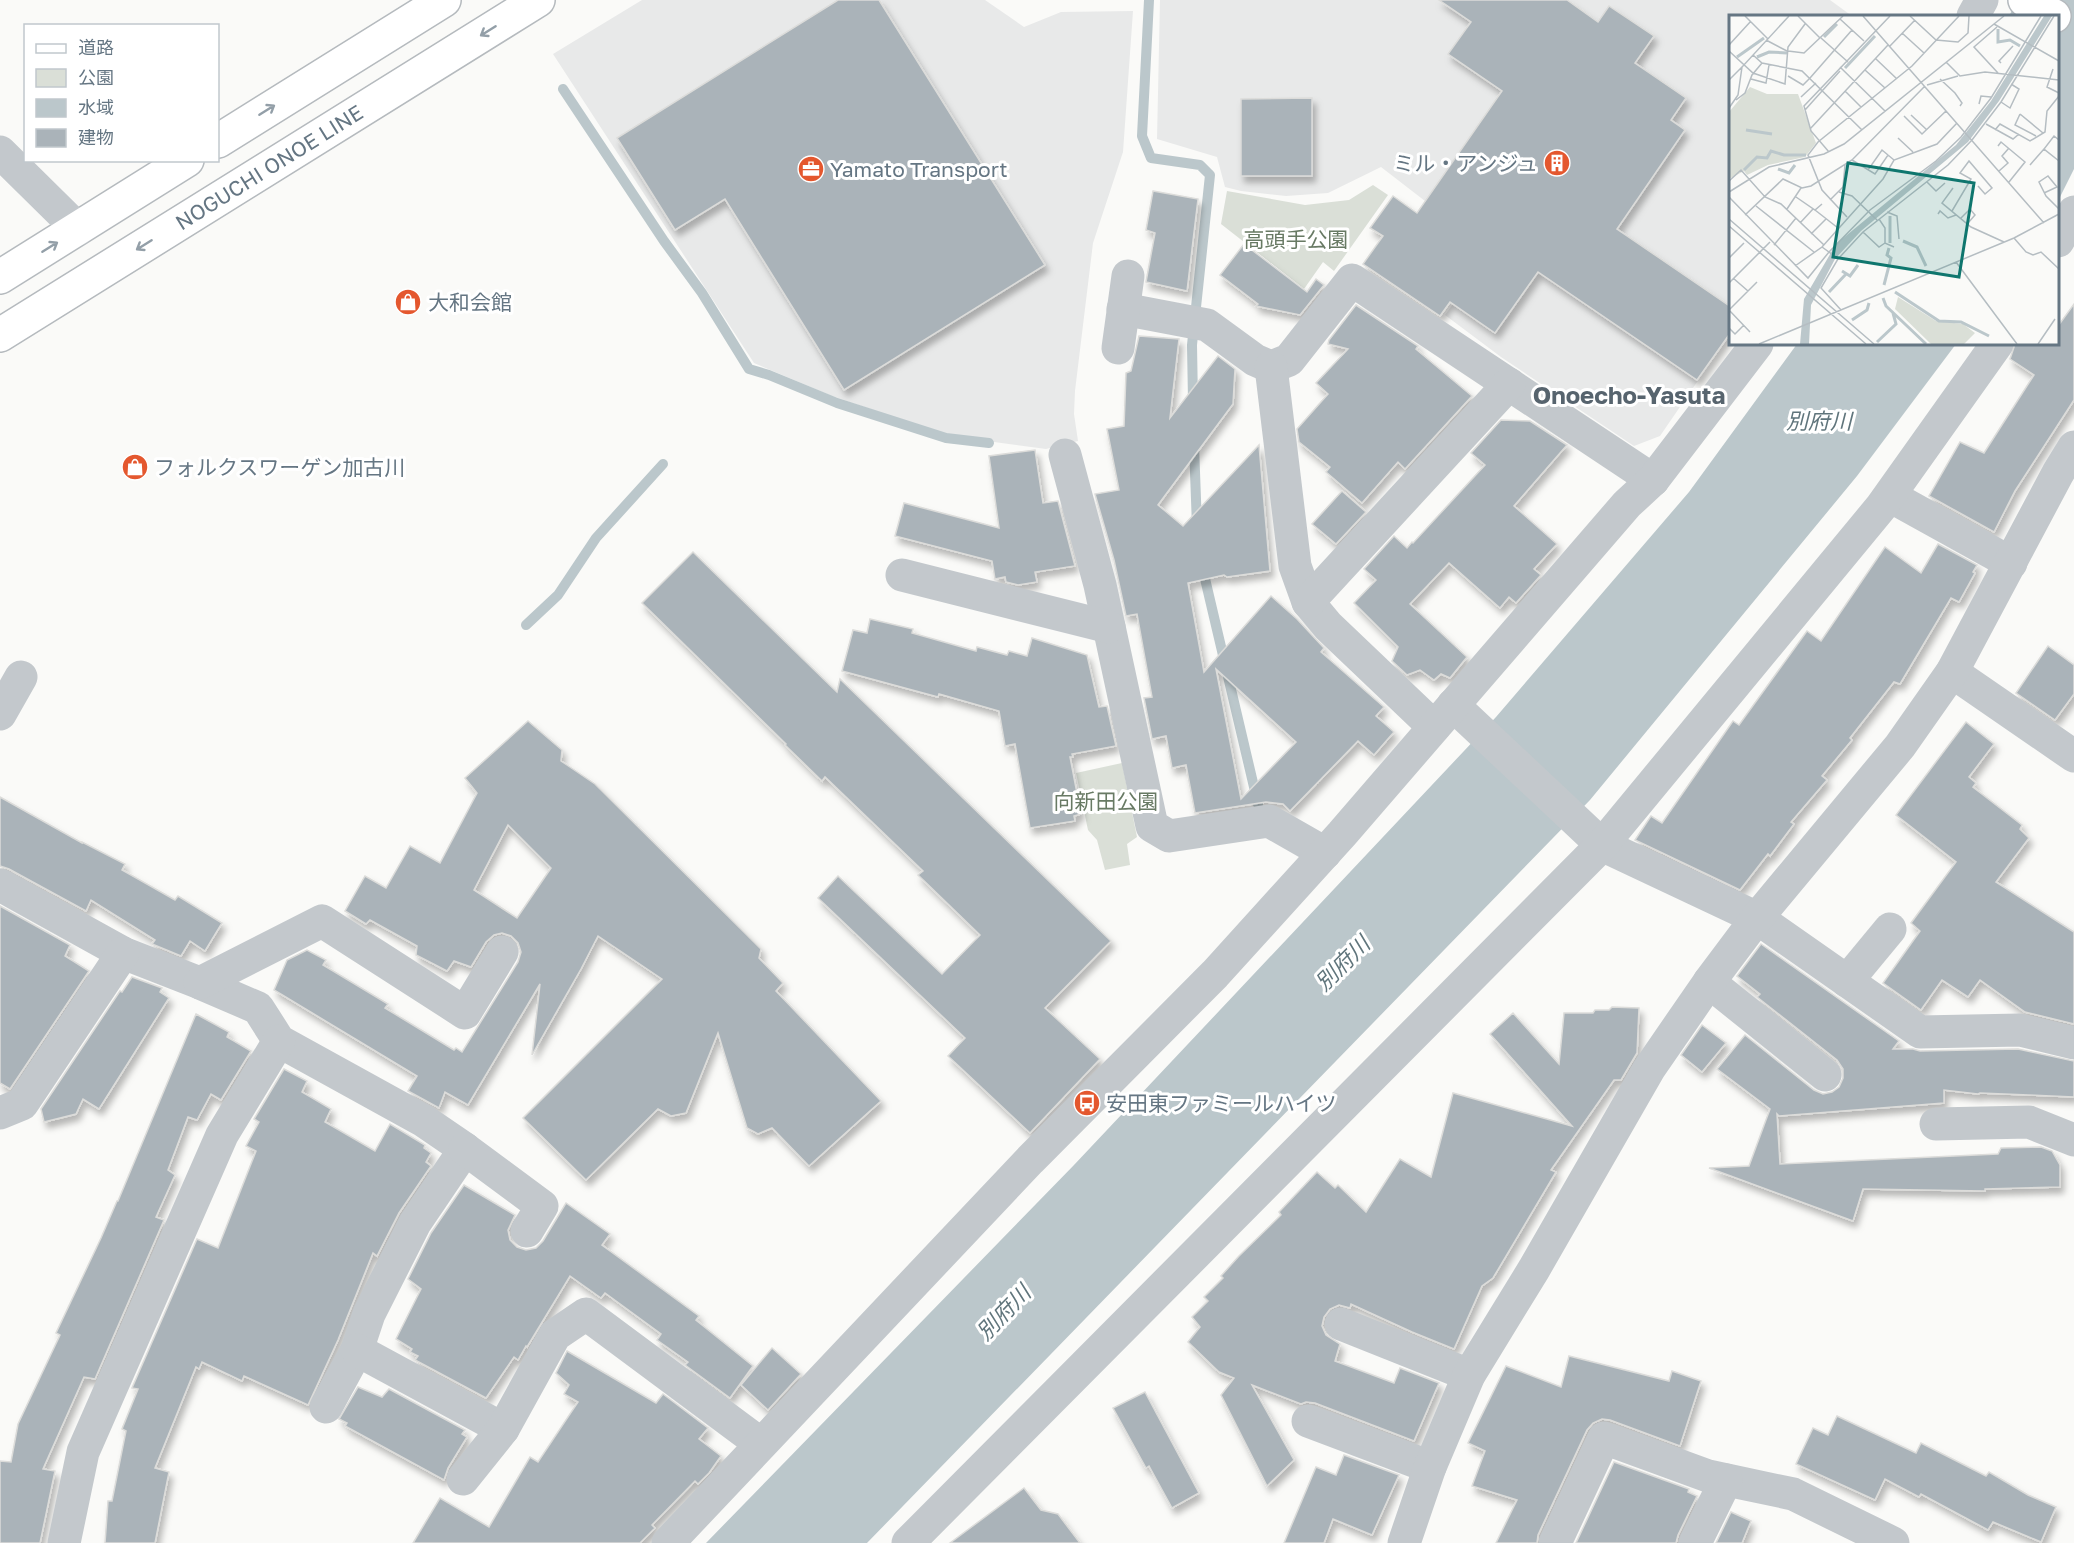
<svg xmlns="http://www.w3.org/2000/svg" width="2074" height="1543" viewBox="0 0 2074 1543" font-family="'Golos Text','Noto Sans JP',sans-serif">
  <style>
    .built { fill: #e8e9e9 }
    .green { fill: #dadfd7 }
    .water { fill: #bbc7cb }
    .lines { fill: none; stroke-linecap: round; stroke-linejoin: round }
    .stream { stroke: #bbc7cb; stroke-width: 10 }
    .building { fill: #aab3b9; stroke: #dcdcda; stroke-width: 1.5; fill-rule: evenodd; filter: url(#shadow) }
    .major-casing { stroke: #b5babe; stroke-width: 36 }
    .minor { stroke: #c3c8cc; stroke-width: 33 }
    .major { stroke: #fff; stroke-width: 33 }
    .oneway { stroke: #939fa8 }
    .labels { text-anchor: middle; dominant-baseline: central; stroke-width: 6; stroke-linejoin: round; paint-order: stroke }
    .poi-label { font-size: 21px; fill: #657683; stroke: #fff; text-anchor: start }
    .street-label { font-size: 21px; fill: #657683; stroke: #fff }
    .park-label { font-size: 21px; fill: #687a64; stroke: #fff }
    .water-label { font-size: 22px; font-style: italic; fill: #60757c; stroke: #fff }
    .quarter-label { font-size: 24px; font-weight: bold; fill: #57646e; stroke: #fff }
    .inset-river { fill: none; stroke: #bbc7cb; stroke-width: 3 }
    .inset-road { fill: none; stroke: #b5bdc2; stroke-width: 1.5 }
    .view { fill: #0f766e; fill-opacity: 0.15; stroke: #0f766e; stroke-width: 3 }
    .inset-edge { fill: none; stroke: #657683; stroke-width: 3 }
  </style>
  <defs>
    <filter id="shadow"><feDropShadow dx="3.5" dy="6" stdDeviation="3" flood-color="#0004"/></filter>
  </defs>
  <rect width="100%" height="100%" fill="#fafaf8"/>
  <g class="built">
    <polygon points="642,0 985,0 1024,27 1061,12 1133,11 1123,152 1093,243 1075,391 1074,414 1078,441 1046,449 950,436 832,396 754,363 553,54"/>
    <polygon points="1160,0 1830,0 1852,16 1730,16 1730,334 1660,436 1634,446 1501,357 1445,315 1491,252 1381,167 1328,193 1286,196 1241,191 1225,187 1217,157 1157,139"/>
  </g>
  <g class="green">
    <polygon points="1373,185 1388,195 1334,271 1323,262 1304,289 1221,224 1227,191 1305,205 1349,200"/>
    <polygon points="1122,763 1137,837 1127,844 1130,865 1105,870 1097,840 1088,830 1076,773"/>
  </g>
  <g class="water">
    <polygon points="2018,0 2074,0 2074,169 2058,201 2058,16 2009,16"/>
    <polygon points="1797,344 1956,344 1857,476 1590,800 867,1543 706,1543 1074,1165 1496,717 1689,492"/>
  </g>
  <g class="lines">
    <g class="stream">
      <polyline points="1149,0 1142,136 1151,158 1200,165 1210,175 1192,345 1193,401"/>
      <polyline points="563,89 664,241 702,293 749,369 769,375 837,403 946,438 989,443"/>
      <polyline points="1194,444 1197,527"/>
      <polyline points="1202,566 1258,804"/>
      <polyline points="526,625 558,595 596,538 663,464"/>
    </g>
  </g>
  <g class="building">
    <polygon points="838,0 879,0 1045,265 844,390 725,199 675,230 617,138"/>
    <polygon points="1439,0 1567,0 1598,22 1609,6 1654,36 1635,63 1686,98 1671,120 1685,130 1617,229 1731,307 1731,332 1697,380 1538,272 1495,333 1450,302 1440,316 1363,264 1383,236 1370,228 1393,196 1417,213 1502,91 1448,54 1471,22"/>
    <polygon points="1312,98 1312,176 1241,176 1241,99"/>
    <polygon points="1153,191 1198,199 1187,291 1146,282 1155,233 1146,230"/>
    <polygon points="1244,244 1307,292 1316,279 1324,285 1300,315 1256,306 1258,304 1220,275"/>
    <polygon points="2074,304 2074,400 2015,491 1994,532 1929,496 1960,442 1984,453 2034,375 2010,359 2015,344 2058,344 2058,326"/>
    <polygon points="1356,305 1418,346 1416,349 1472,396 1405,469 1398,462 1362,503 1326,472 1330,467 1299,442 1297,429 1328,394 1316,383 1348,349 1328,344 1329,340"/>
    <path d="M1139 336 1179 339 1170 418 1218 356 1235 369 1233 404 1158 505 1183 526 1259 445 1270 571 1227 577 1224 575 1188 583 1204 672 1271 596 1297 619 1324 648 1321 652 1384 707 1376 716 1394 732 1374 755 1358 741 1290 811 1283 804 1266 802 1195 813 1186 765 1172 768 1166 736 1152 739 1144 698 1152 697 1137 614 1126 616 1114 560 1095 494 1119 490 1107 429 1124 426 1126 373 1131 371ZM1216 669 1296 742 1241 799Z"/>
    <polygon points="1501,420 1530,421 1567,445 1514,506 1557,544 1534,569 1541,575 1516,603 1509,597 1500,608 1449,563 1410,604 1467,657 1450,678 1441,674 1434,680 1420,670 1407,675 1392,661 1398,647 1354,603 1376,580 1364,569 1394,536 1407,548 1412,542 1413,543 1485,465 1471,453"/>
    <polygon points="1035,450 1043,503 1058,501 1075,566 1035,572 1037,582 1018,585 1006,582 1005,577 995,579 992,561 895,536 904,503 999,528 989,456"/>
    <polygon points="1342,491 1366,512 1336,544 1312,524"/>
    <polygon points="1938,544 1977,565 1973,572 1975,573 1959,602 1951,598 1900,684 1894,682 1850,738 1852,740 1822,776 1827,780 1791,822 1794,824 1770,856 1768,854 1740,890 1635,840 1651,816 1662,823 1733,721 1739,725 1807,631 1821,641 1885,547 1921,573"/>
    <polygon points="693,552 837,692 840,679 1111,941 1045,1008 1100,1059 1030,1133 948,1056 965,1038 818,898 838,876 942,974 980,935 918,875 923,871 825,777 822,781 785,745 786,744 642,603"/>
    <polygon points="870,619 913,629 912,633 976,651 977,647 1007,655 1009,651 1027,656 1032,638 1087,655 1099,707 1107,706 1116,746 1072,754 1073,757 1070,757 1081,814 1074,816 1075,821 1030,828 1015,744 1005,746 999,711 939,694 938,697 842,671 853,630 867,633"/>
    <polygon points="2048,646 2074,665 2074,694 2055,720 2016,693"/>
    <path d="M528 721 562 750 561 761 595 784 761 949 759 958 783 983 776 991 881 1101 809 1166 772 1128 758 1134 747 1128 718 1033 686 1113 671 1116 658 1109 586 1180 523 1118 662 979 598 936 581 969 532 1055 540 984 468 1105 445 1092 439 1108 408 1091 417 1076 274 990 287 960 307 950 326 960 323 965 388 1004 385 1008 454 1050 456 1048 462 1052 518 962 521 952 518 943 511 936 502 933 494 935 486 942 471 967 454 961 447 971 416 955 417 946 370 920 366 924 345 911 365 876 386 888 410 846 440 863 477 793 465 778ZM508 825 551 868 517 918 474 890Z"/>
    <polygon points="1966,722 1994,744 1969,777 1976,783 1973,787 2022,825 2020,829 2029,838 1996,882 2074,932 2074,1024 2025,1012 1980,980 1968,997 1942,980 1921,1010 1883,983 1920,931 1911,923 1956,862 1896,815"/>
    <polygon points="0,797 82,843 82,842 125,864 122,870 175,900 178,896 222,923 205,951 190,941 181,956 152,944 155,940 91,900 86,911 9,869 0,866"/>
    <polygon points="0,906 70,945 65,956 89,971 10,1089 0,1083"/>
    <polygon points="1761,944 1899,1041 1893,1049 1913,1049 1920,1051 2018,1049 2074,1061 2074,1097 1980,1093 1978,1094 1944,1090 1944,1103 1779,1116 1777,1114 1780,1164 1998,1154 2001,1148 2041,1147 2052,1151 2060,1165 2060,1187 1985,1189 1985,1191 1863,1189 1853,1221 1709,1168 1749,1166 1770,1109 1717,1069 1745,1035 1814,1090 1823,1094 1832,1092 1839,1087 1843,1078 1843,1069 1837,1060 1757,997 1760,994 1737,976"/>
    <polygon points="132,977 162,988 160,992 169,998 99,1109 83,1099 76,1114 44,1122 41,1109 120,991 122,992"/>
    <polygon points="1612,1007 1639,1008 1637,1053 1621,1080 1614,1080 1551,1170 1556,1172 1493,1278 1482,1286 1454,1349 1412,1332 1351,1304 1350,1308 1339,1305 1330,1309 1324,1317 1322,1326 1326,1335 1340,1344 1335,1361 1394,1383 1400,1368 1439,1383 1414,1441 1315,1403 1306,1402 1301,1404 1252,1385 1294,1460 1267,1486 1221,1395 1234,1378 1219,1372 1188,1342 1200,1327 1192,1317 1208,1301 1204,1297 1223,1278 1221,1276 1239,1256 1281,1215 1279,1212 1317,1172 1335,1188 1338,1185 1366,1212 1400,1159 1431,1177 1453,1093 1572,1126 1490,1034 1513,1013 1559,1064 1564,1013 1593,1013 1595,1010 1609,1010"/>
    <polygon points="196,1014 229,1032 227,1037 251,1051 221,1100 211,1094 197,1120 188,1117 168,1170 175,1175 156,1217 164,1220 95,1379 84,1377 43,1469 55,1471 40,1543 0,1543 0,1461 11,1462 18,1424 60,1335 56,1333 101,1238 117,1201 118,1201"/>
    <polygon points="1702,1025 1726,1043 1702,1072 1681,1055"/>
    <polygon points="284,1069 307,1081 302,1092 331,1109 325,1122 375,1151 390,1124 425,1145 424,1148 431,1153 426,1162 431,1166 399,1213 377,1256 373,1253 338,1340 308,1405 244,1376 242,1381 202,1362 199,1369 196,1367 155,1468 169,1472 155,1543 105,1543 108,1501 112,1501 126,1431 122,1429 138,1389 132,1388 197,1239 218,1248 256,1151 246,1146 259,1122 254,1119"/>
    <polygon points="464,1185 515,1215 508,1230 510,1240 517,1247 526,1250 536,1248 543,1241 566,1203 610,1234 602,1245 699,1316 696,1320 753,1366 730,1398 685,1365 688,1362 657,1340 661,1334 605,1293 601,1298 570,1276 527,1347 526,1346 518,1360 514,1357 486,1398 415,1360 418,1356 410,1352 412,1349 396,1339 421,1289 408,1279 431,1233"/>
    <polygon points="772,1348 801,1374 768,1410 741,1385"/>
    <polygon points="567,1351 656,1403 663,1394 708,1428 699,1439 721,1456 709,1473 698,1484 695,1481 652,1525 655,1528 640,1543 413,1543 440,1498 489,1527 530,1457 538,1462 578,1402 564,1394 569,1385 556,1373"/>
    <polygon points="1569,1356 1669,1381 1672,1371 1701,1381 1680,1446 1610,1420 1602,1419 1593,1423 1587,1430 1538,1535 1537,1543 1496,1543 1517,1500 1472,1486 1485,1451 1468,1443 1506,1366 1561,1387"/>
    <polygon points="358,1387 382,1397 389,1389 465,1430 462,1434 467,1437 448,1468 444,1480 345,1426 347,1423 339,1419"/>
    <polygon points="1145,1392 1199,1493 1172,1508 1149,1466 1146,1468 1113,1408"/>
    <polygon points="1837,1416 1916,1453 1921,1443 1986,1476 1989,1472 2028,1495 2056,1507 2041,1542 1993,1522 1988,1530 1921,1494 1919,1497 1885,1479 1875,1500 1796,1464 1813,1428 1828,1435"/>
    <polygon points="1344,1455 1399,1475 1372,1535 1333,1519 1324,1543 1284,1543 1316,1467 1336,1475"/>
    <polygon points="1614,1462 1689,1489 1688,1492 1697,1496 1678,1535 1676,1543 1576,1543"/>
    <polygon points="1024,1488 1041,1510 1058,1514 1080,1543 950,1543"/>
    <polygon points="1731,1512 1751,1521 1742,1543 1716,1543"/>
  </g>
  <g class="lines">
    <defs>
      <g id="major">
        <polyline points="2025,0 2054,16"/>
        <polyline points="218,141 444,0"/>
        <polyline points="0,277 187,160"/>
        <polyline points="0,335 538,0"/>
      </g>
    </defs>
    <use href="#major" class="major-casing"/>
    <g class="minor">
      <polyline points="1973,16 1982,0"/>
      <polyline points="0,152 78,229"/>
      <polyline points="2058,241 2074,212"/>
      <polyline points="1123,309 1207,325 1255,360 1271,367 1289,360 1352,280 1653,480"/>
      <polyline points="1118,348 1128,276"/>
      <polyline points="1271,367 1295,566 1308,602 1328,626 1434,727"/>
      <polyline points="1065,455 1100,585 1152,826 1169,836 1269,821 1325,853"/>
      <polyline points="1890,496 2011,563"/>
      <polyline points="902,575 1109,627"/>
      <polyline points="1308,602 1509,384"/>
      <polyline points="1952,672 2074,756"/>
      <polyline points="1453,705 1602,845 1757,918 1920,1032 2020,1030 2074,1043"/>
      <polyline points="0,714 21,677"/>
      <polyline points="0,885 123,953 200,983 258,1008 279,1041 424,1121 465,1149 415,1223 369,1314 357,1350 326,1407"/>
      <polyline points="1847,981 1890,929"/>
      <polyline points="1709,982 1825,1075"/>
      <polyline points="200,983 322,921 465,1013 502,952"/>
      <polyline points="0,1113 22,1104 123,953"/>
      <polyline points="1936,1124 2029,1122 2074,1140"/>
      <polyline points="465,1149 542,1206 527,1231"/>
      <polyline points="1341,1324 1469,1375"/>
      <polyline points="357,1350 503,1429"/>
      <polyline points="1308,1421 1430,1467"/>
      <polyline points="463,1479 503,1429 555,1335 586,1314 761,1444"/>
      <polyline points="64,1543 83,1452 222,1135 279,1041"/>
      <polyline points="668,1543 1030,1160 1215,974 1342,834 1627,504 1653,480 1757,344"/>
      <polyline points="908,1543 1602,845 1881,507 1997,344"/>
      <polyline points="1404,1543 1430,1467 1469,1375 1534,1269 1649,1069 1709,982 1757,918 1900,746 1952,672 2058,473 2074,447"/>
      <polyline points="1555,1543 1604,1438 1708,1476 1793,1494 1893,1543"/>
      <polyline points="1695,1543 1726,1480"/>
    </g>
    <use href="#major" class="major"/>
  </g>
  <defs><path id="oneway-shaft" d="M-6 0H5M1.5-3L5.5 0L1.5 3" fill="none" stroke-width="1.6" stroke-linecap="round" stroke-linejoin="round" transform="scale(1.5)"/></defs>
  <g class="oneway">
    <use href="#oneway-shaft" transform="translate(488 31) rotate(148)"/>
    <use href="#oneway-shaft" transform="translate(267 110) rotate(-32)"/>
    <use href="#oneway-shaft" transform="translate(144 245) rotate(148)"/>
    <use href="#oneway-shaft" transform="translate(50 247) rotate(-32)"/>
  </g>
  <defs>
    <symbol id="building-disc" viewBox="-11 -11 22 22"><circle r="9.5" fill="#e4572e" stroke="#fff"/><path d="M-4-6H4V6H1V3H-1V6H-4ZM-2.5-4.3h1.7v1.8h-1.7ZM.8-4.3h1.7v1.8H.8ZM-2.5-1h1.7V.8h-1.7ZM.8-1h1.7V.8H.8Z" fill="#fff"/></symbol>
    <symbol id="office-disc" viewBox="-11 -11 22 22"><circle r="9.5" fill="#e4572e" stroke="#fff"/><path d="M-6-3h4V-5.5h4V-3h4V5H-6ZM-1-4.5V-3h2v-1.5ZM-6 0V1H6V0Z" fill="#fff"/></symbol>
    <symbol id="shop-disc" viewBox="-11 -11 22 22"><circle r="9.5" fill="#e4572e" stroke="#fff"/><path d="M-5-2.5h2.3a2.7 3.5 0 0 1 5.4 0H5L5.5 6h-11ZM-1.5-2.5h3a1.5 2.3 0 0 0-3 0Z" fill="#fff"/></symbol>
    <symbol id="bus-disc" viewBox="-11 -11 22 22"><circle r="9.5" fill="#e4572e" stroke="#fff"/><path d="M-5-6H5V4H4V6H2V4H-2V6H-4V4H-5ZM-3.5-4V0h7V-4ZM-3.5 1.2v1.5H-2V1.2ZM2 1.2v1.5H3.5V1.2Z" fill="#fff"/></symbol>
  </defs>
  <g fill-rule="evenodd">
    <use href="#building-disc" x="1542" y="148" width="30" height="30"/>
    <use href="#office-disc" x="796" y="154" width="30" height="30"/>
    <use href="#shop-disc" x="393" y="287" width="30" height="30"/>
    <use href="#shop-disc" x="120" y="452" width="30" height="30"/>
    <use href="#bus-disc" x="1072" y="1088" width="30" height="30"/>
  </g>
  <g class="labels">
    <g class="poi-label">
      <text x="1538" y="163" text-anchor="end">ミル・アンジュ</text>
      <text x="830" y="169">Yamato Transport</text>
      <text x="428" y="302">大和会館</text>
      <text x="154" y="467">フォルクスワーゲン加古川</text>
      <text x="1106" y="1103">安田東ファミールハイツ</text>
    </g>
    <g class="street-label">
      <text transform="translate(269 167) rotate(-32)">NOGUCHI ONOE LINE</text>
    </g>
    <g class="park-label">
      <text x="1296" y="239">高頭手公園</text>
      <text x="1106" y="801">向新田公園</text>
    </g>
    <g class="water-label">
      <text x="1819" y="420">別府川</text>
      <text transform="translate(1342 963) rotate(-45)">別府川</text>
      <text transform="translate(1003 1312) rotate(-46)">別府川</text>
    </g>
    <g class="quarter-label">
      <text x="1629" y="394">Onoecho-Yasuta</text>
    </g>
  </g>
  <g transform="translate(1729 15)">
    <rect width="330" height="330" fill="#fafaf8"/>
    <path d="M21 72 38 79H69L87 128 76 142 39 150 18 160 15 156 0 164V97ZM169 282 207 306 234 309 246 318 235 329H202L166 294Z" fill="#dadfd7"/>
    <path d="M315 1H323L270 86 239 127 132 216 106 244 82 290 80 329H71L75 284 107 229 227 130 262 86Z" fill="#bbc7cb"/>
    <path class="inset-river" d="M269 14V27L281 25 291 31M95 22 108 9M8 42 35 23M28 42 40 37 58 38M116 53 146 21M17 115 43 119M49 154 60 158 66 150M15 155 28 142 38 143 42 136 55 140H77M174 226 188 232 197 251M161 228V201M113 256 121 261 129 250M155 270 162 243 158 240 160 233M100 277 118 258M166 277 210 306 232 307 260 321M154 283 157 291 197 329M123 305 138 295 140 288M148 327 167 309 164 298"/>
    <path class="inset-road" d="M16 1 39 24M69 1 91 23M134 1 315 208M181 1 207 25 229 27 239 18 240 1M111 4 135 26M265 9 330 46M268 12 245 32 269 58M173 18 195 38M92 23 119 47M37 25 58 36M0 30 22 6M160 32 186 5M0 36 24 58 56 69 59 32 76 9M59 36 75 38 114 1M24 40 33 48 73 56 133 115M147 44 168 64M217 47 231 61 256 57 330 65M272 48 270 46 284 31M111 52 156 96M324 54 318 72 330 78M136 55 156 73M59 61 74 70 81 63M81 63 123 15M22 64 37 68 40 50M211 64 226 78 233 88 231 91M0 65 13 52M198 70 229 61M116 76 132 92M72 82 87 68M7 85 16 78 23 60 33 48M272 87 281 93 290 74 282 69M250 89 252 81 262 82M0 93 9 80 13 52 60 1M76 95 111 56M291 99 286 110 307 121M291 99 314 118M182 100 198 115M175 101 193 119 217 96M257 109 284 124 290 119M81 114 159 30M266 115 271 109 301 126 316 117 318 96 330 81M169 123 184 137M330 125 325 121 315 134 330 146M269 131 272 127 296 147 280 167M100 137 82 116 75 91 161 1M123 145 146 159 159 140 165 145M301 150 315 134M139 155 153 135 159 140M270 156 279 148 273 141 280 133M0 166 12 155 36 182 52 189 95 230M198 167 207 176 216 168M224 173 213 188 242 212 275 227M0 177 40 152 95 139 115 129 275 1M110 177 123 181 148 205M315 178 328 172 319 161 310 167 317 181 330 194M0 182 79 263 100 237 109 244 92 273 112 295M67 182 86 195 93 189M101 185 114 172 116 150M27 191 85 237M58 194 72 173M86 195 109 213M223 196 242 164 231 158 240 146 263 173 256 179 249 171M158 197 168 201 170 224M209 199 211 196 219 203 227 200M16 200 54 164 73 173 82 171 123 145 196 71M118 202 93 175 79 140 89 127 183 51 230 1M232 203 241 194 246 200 239 208M0 204 145 329M150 204 156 213V228M71 208 84 194M0 211 137 329M134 217 150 232 156 228 165 232M82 219 97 204M285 223 297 237 304 240 312 237 330 254M45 230 67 203M93 232 100 237 141 195 207 146 232 122 262 83 312 1M0 243 15 228M109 244 134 217 219 150 243 125 272 87 325 1M227 247 288 329M66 251 93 232 154 164 165 145 208 129 228 108M4 263 19 276M0 268 41 227M0 295 28 267M0 295 21 317M0 313 6 319 15 310M30 329 285 223 330 199M309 329 326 304"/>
    <path class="view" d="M119 148 245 168 230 262 104 242Z"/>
    <rect width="330" height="330" class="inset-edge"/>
  </g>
  <rect x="24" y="24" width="195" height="138" fill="#ffffff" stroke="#c1c8cd" stroke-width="1.5"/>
  <rect x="36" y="44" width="30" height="9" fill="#ffffff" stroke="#c1c8cd" stroke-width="1.5"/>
  <text x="78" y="54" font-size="18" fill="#657683">道路</text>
  <rect x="36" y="69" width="30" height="18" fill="#dadfd7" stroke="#c1c8cd" stroke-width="1.5"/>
  <text x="78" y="84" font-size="18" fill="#657683">公園</text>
  <rect x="36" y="99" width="30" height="18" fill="#bbc7cb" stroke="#c1c8cd" stroke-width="1.5"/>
  <text x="78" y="114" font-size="18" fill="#657683">水域</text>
  <rect x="36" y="129" width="30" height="18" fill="#aab3b9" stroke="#c1c8cd" stroke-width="1.5"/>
  <text x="78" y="144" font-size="18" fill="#657683">建物</text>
</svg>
